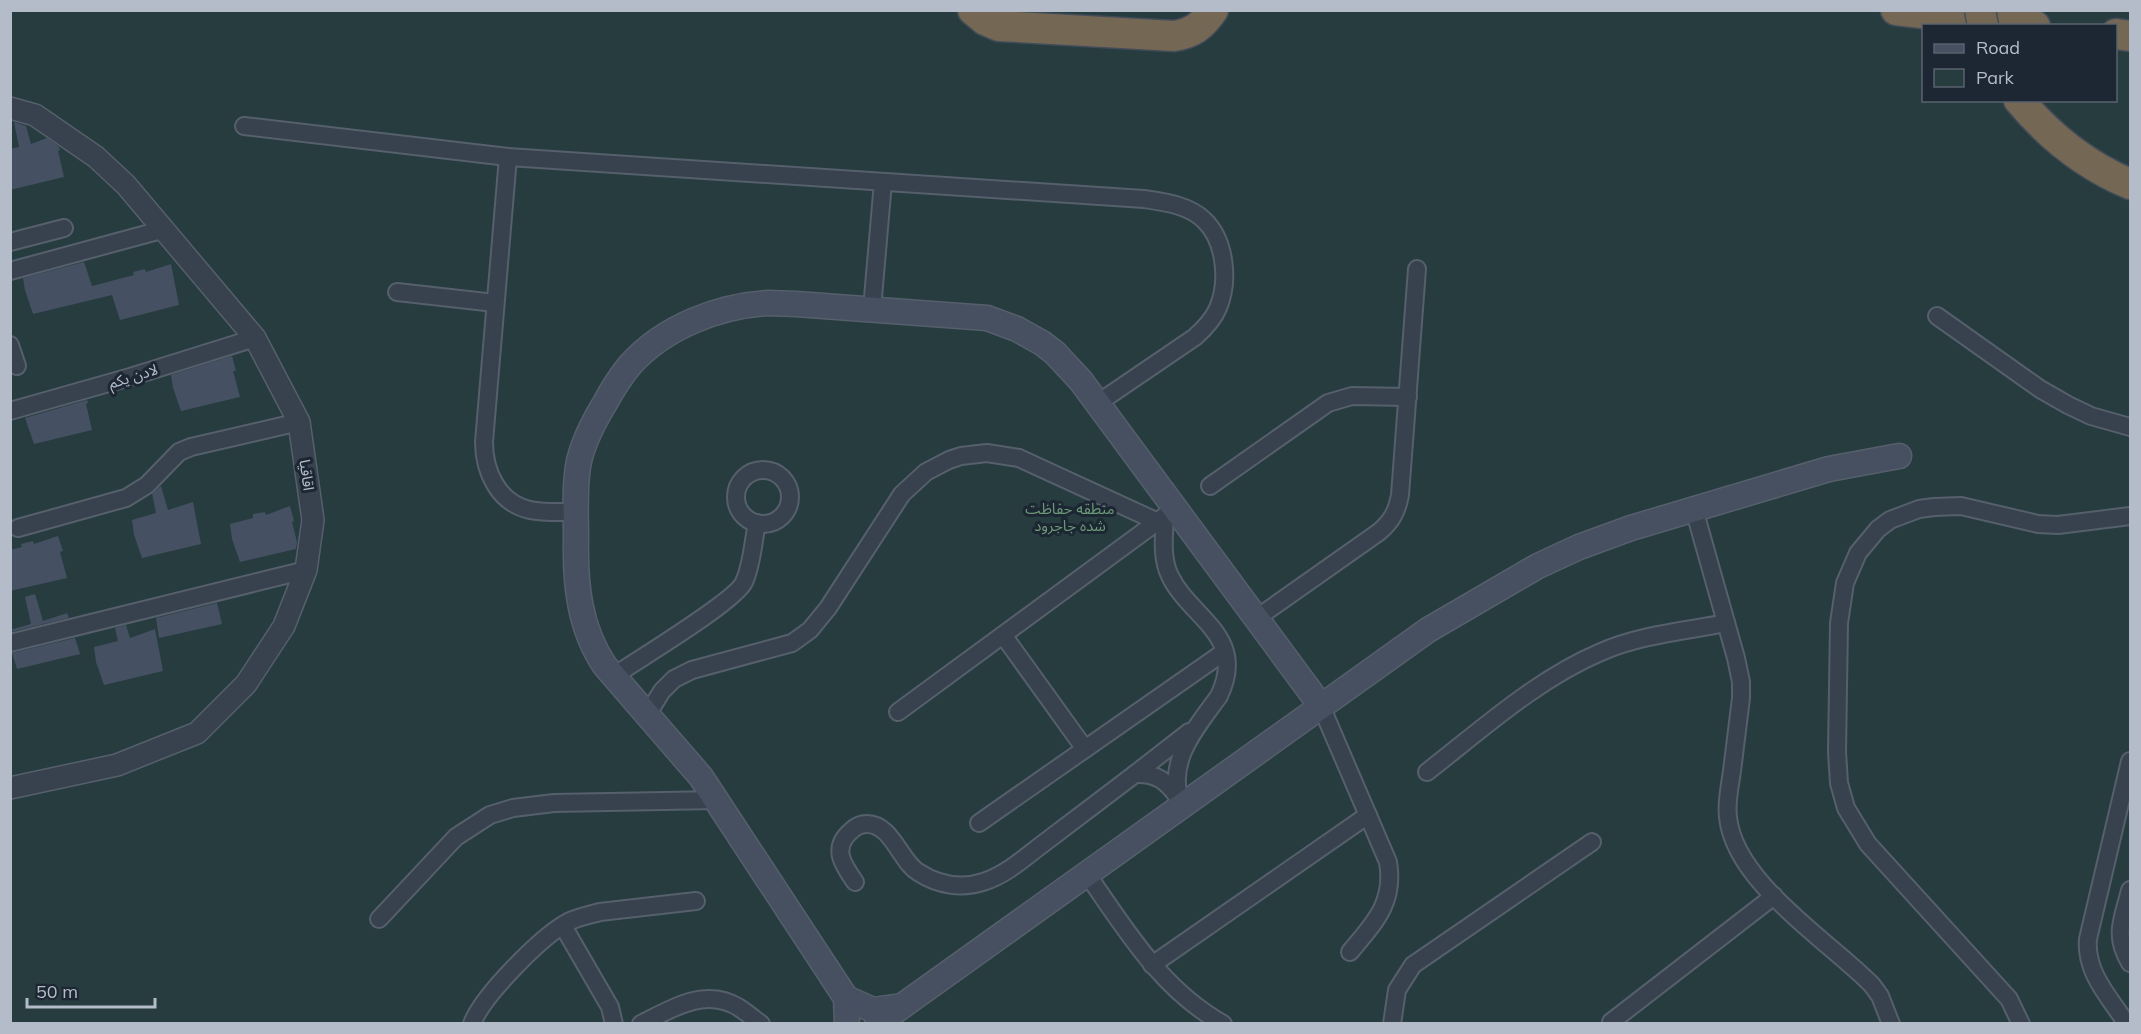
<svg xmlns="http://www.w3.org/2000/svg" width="2141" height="1034" viewBox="0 0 2141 1034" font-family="Mulish,'Noto Sans Arabic',sans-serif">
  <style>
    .green { fill: #263c3f; fill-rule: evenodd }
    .building { fill: #455162 }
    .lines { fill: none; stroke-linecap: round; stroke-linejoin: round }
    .minor-casing { stroke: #565f6c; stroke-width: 20 }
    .tertiary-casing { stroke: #565f6c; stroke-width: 24 }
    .secondary-casing { stroke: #565f6c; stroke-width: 27 }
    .motorway-casing { stroke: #434c59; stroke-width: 33 }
    .minor { stroke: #38414e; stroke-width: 16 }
    .tertiary { stroke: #38414e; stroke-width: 21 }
    .secondary { stroke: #465061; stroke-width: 24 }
    .motorway { stroke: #746855; stroke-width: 30 }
    .motorway-bridge-casing { stroke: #434c59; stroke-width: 33; stroke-linecap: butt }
    .motorway-bridge { stroke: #746855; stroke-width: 30 }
    .labels { text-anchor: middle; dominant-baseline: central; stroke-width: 6; stroke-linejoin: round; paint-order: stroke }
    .street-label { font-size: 15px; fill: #b4bcc9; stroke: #1d2633 }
    .park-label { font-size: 15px; fill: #6b9a76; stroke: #1d2633 }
  </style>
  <rect width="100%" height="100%" fill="#242f3e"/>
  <path class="green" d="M11 11H2130V1023H11ZM1924 26H2116V100H1924Z"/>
  <g class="building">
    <polygon points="14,122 26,126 31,144 47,138 59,147 60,150 58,151 64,177 10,190 10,149 19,147"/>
    <polygon points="84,262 92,286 134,275 133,272 145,269 146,272 171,264 179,305 120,320 112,295 33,314 25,290 23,278"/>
    <polygon points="232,356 236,371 233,371 240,397 181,411 173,388 171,375"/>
    <polygon points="87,400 88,403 86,404 92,430 34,444 25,418"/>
    <polygon points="161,486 168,510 193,502 201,544 142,558 134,535 132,520 156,513 152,494"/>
    <polygon points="290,506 294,521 292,522 297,542 296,549 240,562 232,539 230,524 253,518 253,514 265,512 266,515"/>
    <polygon points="58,536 63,551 60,552 67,578 10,591 10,550 22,547 21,544 33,541 34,544"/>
    <polygon points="35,594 43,621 67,613 69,618 10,632 10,630 31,624 25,597"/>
    <polygon points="217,603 222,624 159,638 156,618"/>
    <polygon points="126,625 130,638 155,629 163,671 104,685 96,662 94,647 118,641 115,628"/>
    <polygon points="75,638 80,654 17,669 12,653"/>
  </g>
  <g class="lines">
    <defs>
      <g id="minor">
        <path d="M244 126 508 157 1144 199C1164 202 1189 205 1204 220 1226 241 1229 282 1218 308 1213 320 1204 329 1195 337L1098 403"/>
        <path d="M508 157 484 442C484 471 498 503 530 510 544 513 561 512 576 512"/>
        <polyline points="10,242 64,228"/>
        <polyline points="10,271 165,229"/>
        <polyline points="397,292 495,303"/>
        <polyline points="872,309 883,182"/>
        <polyline points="1937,316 2040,389 2068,405 2091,416 2130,427"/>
        <polyline points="10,345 17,366"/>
        <polyline points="10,411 130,377 255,338"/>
        <circle cx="763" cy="497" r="27"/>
        <polyline points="1210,486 1328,403 1352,396 1408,397"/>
        <path d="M1694 509 1736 658 1741 682V698C1738 723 1735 747 1732 771 1730 786 1726 802 1728 817 1734 882 1829 941 1872 985L1880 996 1891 1024"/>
        <path d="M1165 516C1164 536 1161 558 1170 576 1190 618 1248 636 1219 696 1196 728 1164 763 1182 806"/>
        <polyline points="18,528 126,498 147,485 179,452 191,447 299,422"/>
        <path d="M1257 618 1379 532C1392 521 1397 511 1400 495L1417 269"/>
        <polyline points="1003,635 1085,749"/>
        <polyline points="10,643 306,570"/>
        <path d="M614 676C637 660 736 601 744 582 752 565 753 542 757 523"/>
        <path d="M1321 706 1388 862C1395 903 1374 923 1350 952"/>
        <polyline points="898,712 1165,516"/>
        <polyline points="647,715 662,691 674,679 692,670 792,643 810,630 828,608 902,494 926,472 949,460 961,456 987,453 1019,458 1158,522"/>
        <path d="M1427 772C1481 730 1537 679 1601 652 1639 635 1685 631 1726 623"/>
        <path d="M1178 797C1166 781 1157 773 1135 774L1189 732"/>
        <polyline points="979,823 1224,652"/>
        <path d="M1087 874C1126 930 1161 989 1223 1024"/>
        <path d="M855 882C843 865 831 848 851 831 855 827 860 824 867 824 892 824 900 861 918 872 938 885 961 889 983 882 1006 875 1025 857 1044 843 1074 820 1105 797 1135 774"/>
        <path d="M2130 890C2123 919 2113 935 2130 963"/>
        <polyline points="379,919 456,837 490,815 513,808 554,803 717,800"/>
        <polyline points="563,926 610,1007 614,1024"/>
        <polyline points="1152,965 1368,815"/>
        <polyline points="1611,1022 1774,896"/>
        <path d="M472 1024C482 996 542 936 568 922 578 917 589 915 600 912L696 901"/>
        <path d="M641 1024C671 1009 704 987 738 1007 746 1012 753 1018 761 1024"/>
        <polyline points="1392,1024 1397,990 1413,965 1592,842"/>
        <polyline points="2021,1024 2009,999 1868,844 1846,808 1839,783 1837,752 1839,623 1845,583 1858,553 1878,529 1890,520 1919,509 1934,507 1961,506 2038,524 2058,525 2130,516"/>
        <path d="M2127 1024C2109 997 2085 972 2088 939L2130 761"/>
      </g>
      <polyline id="tertiary" points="10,108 35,115 96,157 126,185 255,338 299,422 313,520 306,570 284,626 246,684 197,733 117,765 10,788"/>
      <g id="secondary">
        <polyline points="846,998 873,1010 902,1006"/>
        <path d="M847 1024 846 998 701 777 605 666C579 628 575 583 576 539 576 513 574 486 579 461 584 440 594 421 605 403 612 390 620 377 630 365 664 327 718 306 768 303L796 304 987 318 1017 329 1042 343 1055 353 1081 381 1321 706"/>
        <polyline points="877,1024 1428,630 1538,566 1579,547 1631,528 1829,469 1899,456"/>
      </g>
      <g id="motorway">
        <path d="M973 10 985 20 999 26 1174 36C1193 33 1202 26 1213 10"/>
        <polyline points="1896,10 2035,26"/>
        <polyline points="2116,34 2130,36"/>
        <path d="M2019 100C2049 136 2087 166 2130 184"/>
      </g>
    </defs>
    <use href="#minor" class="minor-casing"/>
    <use href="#tertiary" class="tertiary-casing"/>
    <use href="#secondary" class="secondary-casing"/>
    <use href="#motorway" class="motorway-casing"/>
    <use href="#minor" class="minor"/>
    <use href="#tertiary" class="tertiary"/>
    <use href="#secondary" class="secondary"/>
    <use href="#motorway" class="motorway"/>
    <defs>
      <polyline id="motorway-bridge" points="1980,10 1983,26"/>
    </defs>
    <use href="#motorway-bridge" class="motorway-bridge-casing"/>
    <use href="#motorway-bridge" class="motorway-bridge"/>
  </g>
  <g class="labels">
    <g class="street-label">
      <text transform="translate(133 376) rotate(-17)">لادن یکم</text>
      <text transform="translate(307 475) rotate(82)">اقاقیا</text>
    </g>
    <g class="park-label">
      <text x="1070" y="508">منطقه حفاظت<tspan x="1070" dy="17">شده جاجرود</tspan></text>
    </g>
  </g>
  <rect width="2141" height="1034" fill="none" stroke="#b4bcc9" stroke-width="24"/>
  <rect x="1922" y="24" width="195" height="78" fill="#1d2633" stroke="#59626f" stroke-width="1.5"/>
  <rect x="1934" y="44" width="30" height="9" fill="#465061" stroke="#59626f" stroke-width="1.5"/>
  <text x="1976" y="54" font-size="18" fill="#b4bcc9">Road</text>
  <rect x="1934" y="69" width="30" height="18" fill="#263c3f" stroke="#59626f" stroke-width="1.5"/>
  <text x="1976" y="84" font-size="18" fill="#b4bcc9">Park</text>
  <path d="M27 998v9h128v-9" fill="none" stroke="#b4bcc9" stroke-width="3"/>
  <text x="36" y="998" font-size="18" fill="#b4bcc9" stroke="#1d2633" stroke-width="4.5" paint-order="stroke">50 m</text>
</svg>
